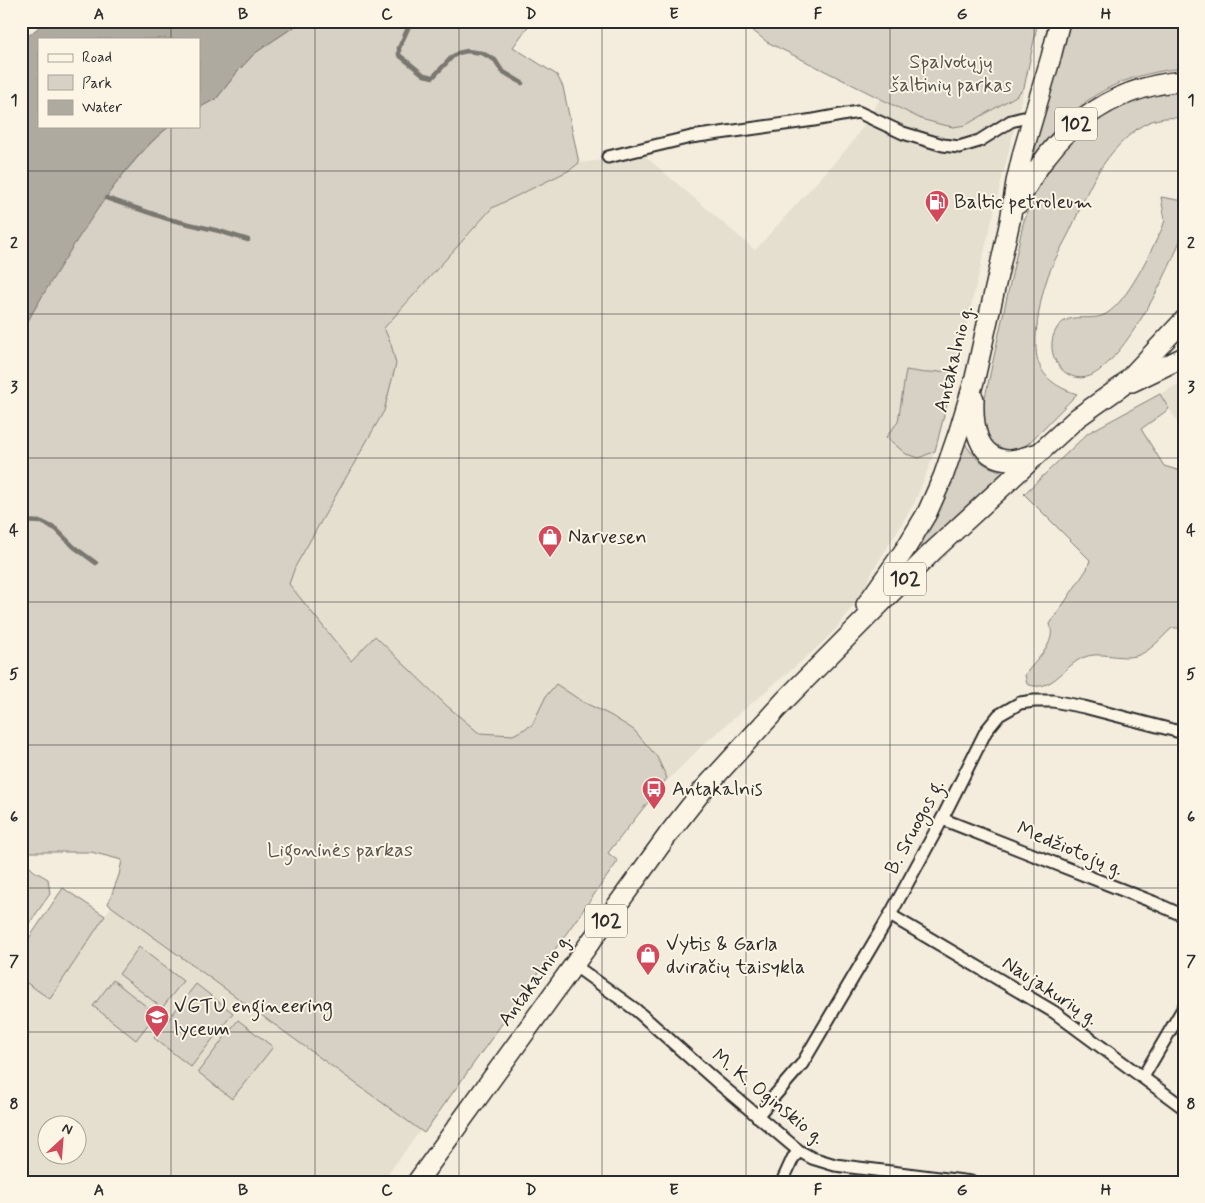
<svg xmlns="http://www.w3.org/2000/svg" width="1205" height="1203" viewBox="0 0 1205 1203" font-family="Mynerve,sans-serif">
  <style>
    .built { fill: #e5dfd0; fill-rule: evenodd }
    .green { fill: #d6d1c4; stroke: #807e78 }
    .water { fill: #afaaa0; stroke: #7a7771 }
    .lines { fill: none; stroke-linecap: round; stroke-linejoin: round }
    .stream { stroke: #7a7771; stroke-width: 4.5 }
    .street-casing { stroke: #2b2b2b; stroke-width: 15 }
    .primary-casing { stroke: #2b2b2b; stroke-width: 22 }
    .street { stroke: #fcf5e5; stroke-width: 11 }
    .primary { stroke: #fcf5e5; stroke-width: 19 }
    .grid { fill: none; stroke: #2b2b2b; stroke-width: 1; stroke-opacity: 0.55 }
    .labels { text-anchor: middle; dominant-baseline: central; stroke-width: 4; stroke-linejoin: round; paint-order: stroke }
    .shield { fill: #fcf5e5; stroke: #6a6863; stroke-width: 1 }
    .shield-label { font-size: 19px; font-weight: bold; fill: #2b2b2b }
    .park-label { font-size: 20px; fill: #565451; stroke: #fcf5e5 }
    .poi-label { font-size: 20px; fill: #2b2b2b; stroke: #fcf5e5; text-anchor: start }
    .street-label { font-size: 20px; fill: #2b2b2b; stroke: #fcf5e5 }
    .neatline { fill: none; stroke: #2b2b2b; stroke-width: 2 }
    .grid-label { font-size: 16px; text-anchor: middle; font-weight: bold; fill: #2b2b2b }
  </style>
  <rect width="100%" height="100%" fill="#f4edde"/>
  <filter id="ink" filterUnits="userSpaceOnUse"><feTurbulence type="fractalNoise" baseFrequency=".02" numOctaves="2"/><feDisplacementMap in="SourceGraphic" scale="10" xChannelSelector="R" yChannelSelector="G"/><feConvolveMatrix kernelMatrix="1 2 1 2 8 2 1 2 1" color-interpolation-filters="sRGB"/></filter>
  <g filter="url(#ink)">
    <g class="built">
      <path d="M1024 88 955 372 943 371 925 373 906 370 898 422 886 437 919 458 935 451 915 502 874 569 862 594 836 629 818 647 706 742 645 803 608 853 618 861 424 1133 420 1131 382 1182H21V950L63 888 105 915 111 907 108 904 119 875 122 860 289 584 295 567 384 411 391 344 384 328 492 208 570 170 579 163 611 159 639 151 755 250 852 143 880 99 921 119 953 127 966 125 1016 96ZM48 1126H78V1156H48Z"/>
      <polygon points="1184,381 1184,432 1160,394"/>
    </g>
    <g class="green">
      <path d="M303 21H532L513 47 557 75 563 87 579 163 570 170 492 208 384 328 391 344 396 364 384 411 295 567 289 584 351 661 375 636 447 706 479 733 513 735 532 725 546 696 556 684 583 702 610 715 634 730 657 757 667 778 608 853 618 861 424 1133 108 904 119 875 122 860 91 852H21V333C52 277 85 222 125 172 139 156 153 139 170 126H199V108L217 98 239 70 254 54 274 40Z"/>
      <polygon points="741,21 1038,21 1024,88 1016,96 966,125 953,127 939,124 921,119 767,42"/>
      <path d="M1066 21H1184V68C1111 75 1069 104 1029 164Z"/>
      <path d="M1184 91V119C1170 116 1156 118 1143 125 1131 132 1113 150 1105 162 1089 183 1080 210 1069 233 1061 249 1051 265 1046 282 1040 299 1032 344 1038 361 1044 380 1059 388 1077 394L1029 443C1004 461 985 446 982 418 982 413 983 407 984 402L1023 224C1039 170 1081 121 1135 101 1151 95 1167 94 1184 91Z"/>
      <path d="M1161 197 1184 201C1184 210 1186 222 1183 231 1174 265 1123 363 1090 376 1065 386 1041 353 1057 328 1070 310 1090 323 1106 314 1128 301 1150 252 1162 229L1165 220Z"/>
      <polygon points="906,370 925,373 943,371 955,372 935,451 919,458 906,454 886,437 898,422"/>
      <path d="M1160 394 1169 409 1141 429 1164 466 1184 472V628H1172C1161 638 1150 652 1136 656 1118 660 1099 650 1082 658 1063 667 1051 694 1027 684L1025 675C1036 659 1057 644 1050 624L1087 569 1090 560 1024 494 1088 433Z"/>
      <path d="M964 441C973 459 985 467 1004 472L918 551 916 550C938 512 952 484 964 441Z"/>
      <polygon points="21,858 34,871 48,879 50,894 21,935"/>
      <polygon points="63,888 105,916 50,999 21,979 21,950"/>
      <polygon points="139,947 183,981 162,1008 119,974"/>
      <polygon points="113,980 156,1014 136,1040 93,1006"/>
      <polygon points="196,984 233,1013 191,1067 154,1038"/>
      <polygon points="238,1020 273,1047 232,1099 198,1072"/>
    </g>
    <path class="water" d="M46 21H303L274 40 254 54 239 70 217 98 199 108V39H39V126H170C144 145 123 174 104 200 74 243 47 287 21 333V42Z"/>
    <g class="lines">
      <g class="stream">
        <polyline points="405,21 409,26 399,48 399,55 424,75 433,77 452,57 458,53 467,51 482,53 495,60 502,71 522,83"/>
        <polyline points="106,198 168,219 219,231 248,240"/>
        <polyline points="21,521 42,522 56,529 74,547 96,563"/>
      </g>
      <defs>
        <g id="street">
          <polyline points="608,157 691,137 814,120 858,112 903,133 943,145 959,147 979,141 1011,121 1023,118 1032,120"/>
          <polyline points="942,819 1153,902 1184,916"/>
          <polyline points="890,915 1054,1012 1184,1108"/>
          <polyline points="574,965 636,1010 716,1081 799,1151 812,1158 835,1165 971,1182"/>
          <polyline points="1143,1077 1184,1007"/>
          <polyline points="757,1116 802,1064 890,915 939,825 986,731 999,715 1020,703 1034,701 1053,701 1084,707 1184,733"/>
          <polyline points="782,1182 793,1158 799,1151"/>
        </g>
        <g id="primary">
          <path d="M1018 204C1051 134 1105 87 1184 81"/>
          <polyline points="1132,382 1184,357"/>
          <path d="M974 399C973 424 976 458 1008 460 1018 460 1029 455 1039 453"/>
          <polyline points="866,605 906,548 927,513 943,477 959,431 975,378 1010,221 1016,182 1023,152 1051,57 1060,21"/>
          <polyline points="417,1182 670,832 703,790 786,699 889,595 933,551 1077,418 1122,386 1184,320"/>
        </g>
      </defs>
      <use href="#street" class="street-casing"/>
      <use href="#primary" class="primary-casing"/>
      <use href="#street" class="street"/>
      <use href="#primary" class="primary"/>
    </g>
  </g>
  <path class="grid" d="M171 21V39M315 21V1182M459 21V1182M602 21V1182M746 21V1182M890 21V1182M1034 21V1182M171 126V1182M21 171H1184M21 314H1184M21 458H1184M21 602H1184M21 745H1184M21 888H1184M21 1032H1184"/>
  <defs>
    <symbol id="fuel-pin" viewBox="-11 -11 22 30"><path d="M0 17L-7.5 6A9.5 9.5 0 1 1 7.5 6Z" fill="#d1495b" stroke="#fcf5e5"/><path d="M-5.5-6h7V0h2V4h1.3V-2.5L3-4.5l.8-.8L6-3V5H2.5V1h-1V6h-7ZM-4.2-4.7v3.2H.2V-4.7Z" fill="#fff"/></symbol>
    <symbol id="shop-pin" viewBox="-11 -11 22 30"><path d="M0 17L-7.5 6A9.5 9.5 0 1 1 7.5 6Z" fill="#d1495b" stroke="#fcf5e5"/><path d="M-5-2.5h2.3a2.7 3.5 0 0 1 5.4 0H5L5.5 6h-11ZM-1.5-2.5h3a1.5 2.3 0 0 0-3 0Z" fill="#fff"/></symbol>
    <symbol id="bus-pin" viewBox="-11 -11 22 30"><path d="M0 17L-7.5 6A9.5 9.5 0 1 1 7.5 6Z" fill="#d1495b" stroke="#fcf5e5"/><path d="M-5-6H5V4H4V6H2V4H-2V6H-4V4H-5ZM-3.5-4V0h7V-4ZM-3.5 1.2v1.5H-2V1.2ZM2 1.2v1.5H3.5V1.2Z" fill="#fff"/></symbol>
    <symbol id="school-pin" viewBox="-11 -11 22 30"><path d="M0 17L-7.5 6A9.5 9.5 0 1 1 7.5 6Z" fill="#d1495b" stroke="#fcf5e5"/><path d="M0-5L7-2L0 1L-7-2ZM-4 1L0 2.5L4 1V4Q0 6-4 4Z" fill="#fff"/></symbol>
  </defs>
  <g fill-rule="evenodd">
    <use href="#fuel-pin" x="923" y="188" width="28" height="38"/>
    <use href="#shop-pin" x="536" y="523" width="28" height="38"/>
    <use href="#bus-pin" x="640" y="775" width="28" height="38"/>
    <use href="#shop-pin" x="634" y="941" width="28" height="38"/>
    <use href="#school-pin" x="143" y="1003" width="28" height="38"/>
  </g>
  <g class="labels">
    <g class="shield">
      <rect x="1055" y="107.5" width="42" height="33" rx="4"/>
      <rect x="884" y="562.5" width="42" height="33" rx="4"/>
      <rect x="585" y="904.5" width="42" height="33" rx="4"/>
    </g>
    <g class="shield-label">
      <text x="1076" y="124">102</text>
      <text x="905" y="579">102</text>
      <text x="606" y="921">102</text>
    </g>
    <g class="park-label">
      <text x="951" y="62">Spalvotųjų<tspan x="951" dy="23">šaltinių parkas</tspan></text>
      <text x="340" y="850">Ligoninės parkas</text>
    </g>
    <g class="poi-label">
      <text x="954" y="202">Baltic petroleum</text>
      <text x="568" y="537">Narvesen</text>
      <text x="672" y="789">Antakalnis</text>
      <text x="666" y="944">Vytis &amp; Garla<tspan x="666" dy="23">dviračių taisykla</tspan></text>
      <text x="174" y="1006">VGTU engineering<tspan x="174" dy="23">lyceum</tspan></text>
    </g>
    <g class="street-label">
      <text transform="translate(954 359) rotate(-76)">Antakalnio g.</text>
      <text transform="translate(915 827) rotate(-62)">B. Sruogos g.</text>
      <text transform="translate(1070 849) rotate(22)">Medžiotojų g.</text>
      <text transform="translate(535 980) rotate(-54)">Antakalnio g.</text>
      <text transform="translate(1050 991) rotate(33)">Naujakurių g.</text>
      <text transform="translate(768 1097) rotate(39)">M. K. Oginskio g.</text>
    </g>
  </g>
  <rect width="1205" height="1203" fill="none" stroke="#fcf5e5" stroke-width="55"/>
  <rect x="38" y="38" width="162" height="90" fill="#fcf5e5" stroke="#a8a49b"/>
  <rect x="48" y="54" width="25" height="8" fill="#fcf5e5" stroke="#a8a49b"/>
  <text x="82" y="62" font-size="15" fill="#2b2b2b">Road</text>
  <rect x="48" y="75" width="25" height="15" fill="#d6d1c4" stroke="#a8a49b"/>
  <text x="82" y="88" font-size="15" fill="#2b2b2b">Park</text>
  <rect x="48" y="100" width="25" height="15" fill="#afaaa0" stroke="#a8a49b"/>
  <text x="82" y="112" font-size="15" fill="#2b2b2b">Water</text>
  <g transform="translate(62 1140) rotate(26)"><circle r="24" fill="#fcf5e5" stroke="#a8a49b"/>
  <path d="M0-4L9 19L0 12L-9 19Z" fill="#d1495b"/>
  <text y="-8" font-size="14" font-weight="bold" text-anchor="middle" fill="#2b2b2b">N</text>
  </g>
  <rect x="28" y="28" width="1150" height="1148" class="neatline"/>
  <g class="grid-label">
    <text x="99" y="19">A</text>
    <text x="243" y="19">B</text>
    <text x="387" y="19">C</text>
    <text x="531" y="19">D</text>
    <text x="674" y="19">E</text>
    <text x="818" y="19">F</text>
    <text x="962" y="19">G</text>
    <text x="1106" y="19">H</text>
    <text x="14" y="105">1</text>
    <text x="1191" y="105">1</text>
    <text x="14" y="248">2</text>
    <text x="1191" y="248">2</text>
    <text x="14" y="392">3</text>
    <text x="1191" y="392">3</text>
    <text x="14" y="535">4</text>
    <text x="1191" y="535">4</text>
    <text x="14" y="679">5</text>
    <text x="1191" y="679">5</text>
    <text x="14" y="822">6</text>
    <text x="1191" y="822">6</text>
    <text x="14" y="966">7</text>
    <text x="1191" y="966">7</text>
    <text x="14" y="1109">8</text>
    <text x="1191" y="1109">8</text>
    <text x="99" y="1195">A</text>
    <text x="243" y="1195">B</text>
    <text x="387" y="1195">C</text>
    <text x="531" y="1195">D</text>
    <text x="674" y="1195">E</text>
    <text x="818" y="1195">F</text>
    <text x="962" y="1195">G</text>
    <text x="1106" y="1195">H</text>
  </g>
</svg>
